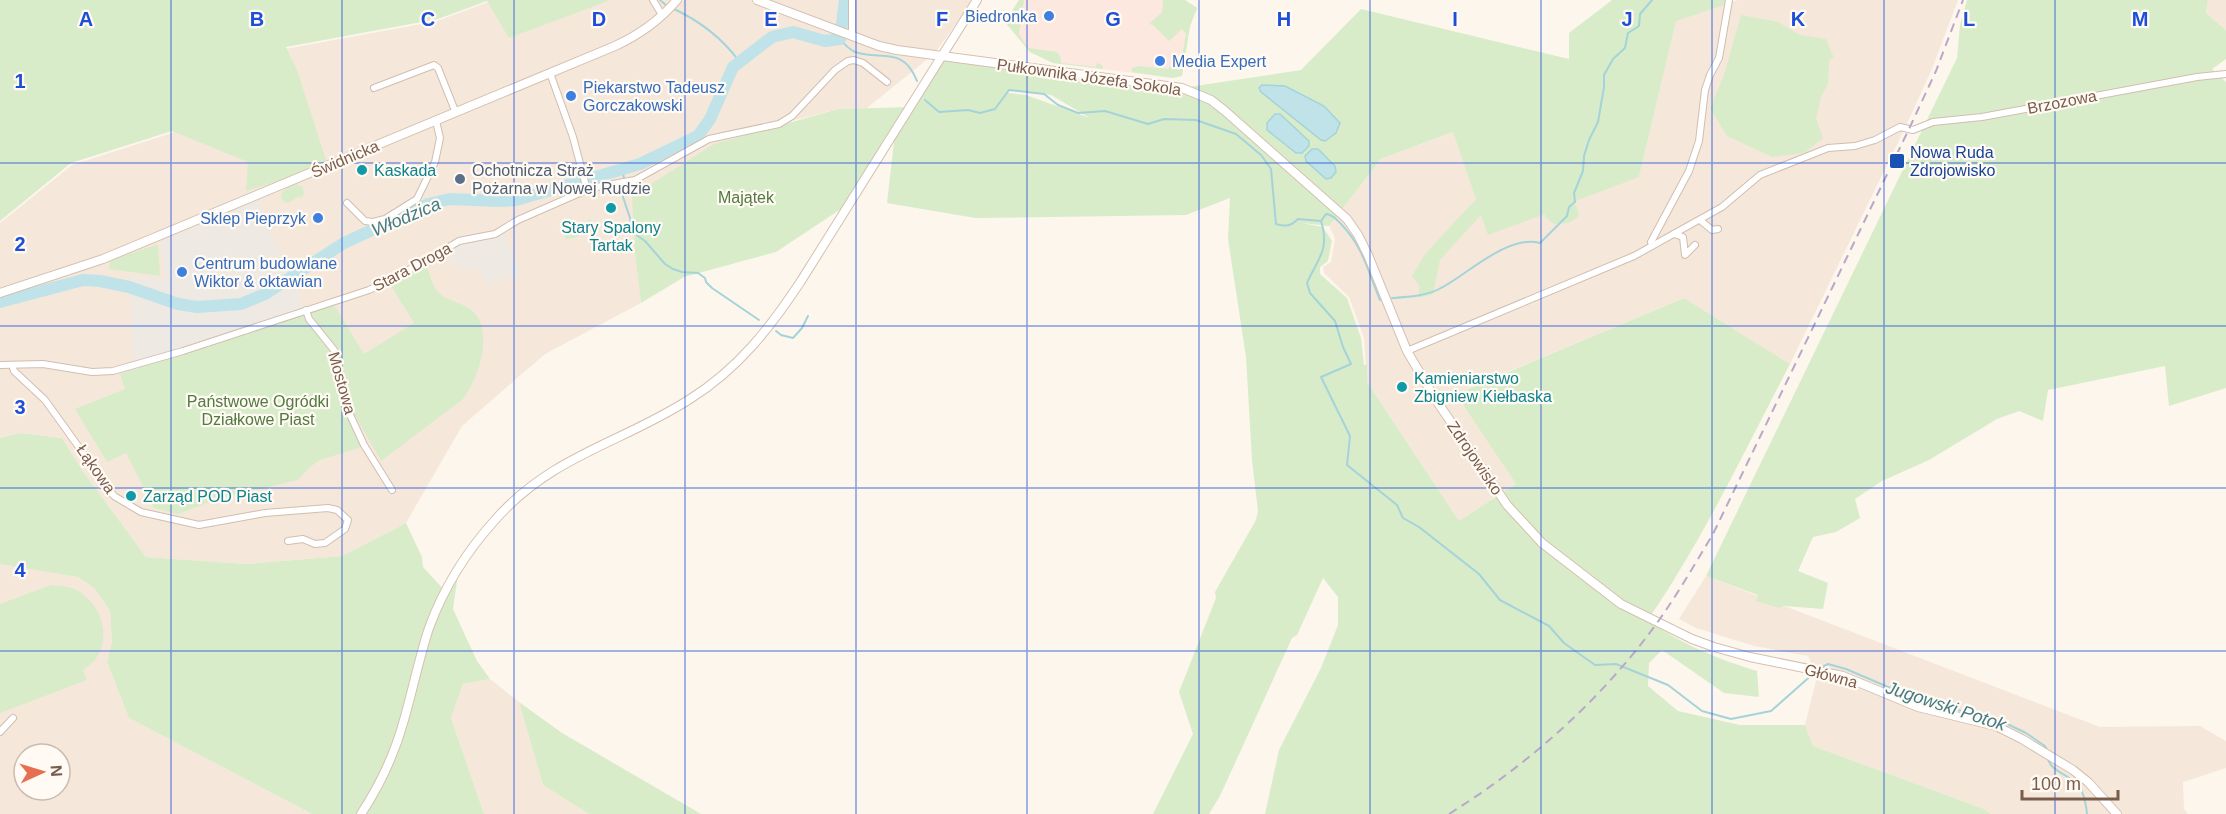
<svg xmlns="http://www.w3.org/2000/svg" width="2226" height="814" viewBox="0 0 2226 814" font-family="Helvetica,sans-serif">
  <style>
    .residential { fill: #f5e8da; fill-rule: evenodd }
    .commercial { fill: #fde8e0 }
    .industrial { fill: #efe9e4 }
    .green { fill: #d8ecc9; fill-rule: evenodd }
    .water { fill: #bfe3e8; stroke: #a5d3da; stroke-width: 1.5 }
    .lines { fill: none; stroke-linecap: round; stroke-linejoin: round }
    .stream { stroke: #a5d3da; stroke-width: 2 }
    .river { stroke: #bfe3e8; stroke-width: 12 }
    .street-casing { stroke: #d1beb0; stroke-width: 8 }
    .secondary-casing { stroke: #d6c0b0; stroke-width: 10 }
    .street { stroke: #fff; stroke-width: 6 }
    .secondary { stroke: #fff; stroke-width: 8 }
    .rail { stroke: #b9a8c9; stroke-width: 2; stroke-dasharray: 9 6; stroke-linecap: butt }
    .grid { fill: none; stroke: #1d4ed8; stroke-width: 1.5; stroke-opacity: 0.55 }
    .shop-dot { fill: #3f7fe0; stroke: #fffaf3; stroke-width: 2 }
    .transit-dot { fill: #1a4fb4; stroke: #fffaf3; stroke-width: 2 }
    .culture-dot { fill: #0f9aa8; stroke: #fffaf3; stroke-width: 2 }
    .service-dot { fill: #5c6f8a; stroke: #fffaf3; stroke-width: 2 }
    .labels { text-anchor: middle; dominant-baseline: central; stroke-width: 4.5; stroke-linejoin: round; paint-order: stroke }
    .shop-label { font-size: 16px; fill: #366cbe; stroke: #fffaf3; text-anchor: start }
    .street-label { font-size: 16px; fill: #7a5c4d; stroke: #fffaf3 }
    .transit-label { font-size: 16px; fill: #164399; stroke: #fffaf3; text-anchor: start }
    .culture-label { font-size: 16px; fill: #0d838f; stroke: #fffaf3; text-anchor: start }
    .service-label { font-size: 16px; fill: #4e5e75; stroke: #fffaf3; text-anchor: start }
    .park-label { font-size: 16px; fill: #537a41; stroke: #fffaf3 }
    .water-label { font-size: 18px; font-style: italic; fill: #437c86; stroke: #fffaf3 }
    .grid-label { font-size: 20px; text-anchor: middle; font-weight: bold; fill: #1d4ed8; stroke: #fffaf3; stroke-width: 4.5; stroke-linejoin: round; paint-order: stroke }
  </style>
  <rect width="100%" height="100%" fill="#fdf6ec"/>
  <g class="residential">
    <polygon points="494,0 973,0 935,53 867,108 838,109 776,125 632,196 641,303 545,354 462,426 406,523 342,556 246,564 146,557 82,470 62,438 22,433 0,438 0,223 72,165 175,132 195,86 285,49 437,21"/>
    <polygon points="1738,0 1958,0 1932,69 1904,130 1790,364 1684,298 1457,393 1516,484 1459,521 1367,382 1364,338 1349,297 1324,273 1323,267 1331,262 1335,238 1329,226 1381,159 1454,132 1639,177 1676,20"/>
    <polygon points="2208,0 2226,0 2226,30 2206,13"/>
    <path d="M0 564 78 577 94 588 110 611 112 642 107 662 129 718 312 814H0ZM24 754H60V790H24Z"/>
    <polygon points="1706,576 2100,727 2200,726 2226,741 2226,768 2183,782 2184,809 2188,814 1991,814 1984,809 1813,746 1805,725 1817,677 1808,656 1754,646 1696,628 1679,619"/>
    <polygon points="490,679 519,702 543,785 589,814 484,814 451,718 463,684"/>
  </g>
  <polygon class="commercial" points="1019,0 1185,0 1197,8 1190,26 1182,76 1173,78 1053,63 1030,52 1005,22"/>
  <g class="industrial">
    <polygon points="257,199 306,310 133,366 130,276 165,279 160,236"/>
    <polygon points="503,233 520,274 486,285 479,270 460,267 435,257 465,242 477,242"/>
  </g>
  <g class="green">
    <polygon points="0,0 607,0 608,1 509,38 487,1 438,19 286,47 297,70 328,166 246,191 248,162 172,131 71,163 0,221"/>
    <polygon points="1019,0 1024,0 1019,34 1028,48 1057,52 1061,58 1061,63 1096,67 1097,63 1102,65 1103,69 1053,63 1030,52 1005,22"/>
    <polygon points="1163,0 1185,0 1197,8 1190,26 1182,76 1173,78 1132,72 1132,68 1139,66 1168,69 1182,56 1186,34 1182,29 1169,41 1153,25 1149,24 1162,12"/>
    <path d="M1612 0H1725L1724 5 1676 21 1639 177 1573 202 1577 207 1579 216 1569 223 1554 224 1545 217V214L1488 235 1481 215 1440 260 1433 294 1419 298V285L1412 276 1425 254 1476 199 1453 132 1381 159 1329 226 1302 223 1323 227 1332 241 1328 261 1320 267V274L1347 298 1361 338 1364 365H1367V382L1459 521 1516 484 1456 394 1684 298 1790 364C1745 450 1704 538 1649 618L1634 611C1676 641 1708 656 1757 671L1759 697 1724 693 1662 650 1649 663 1648 686 1678 711 1740 725H1805L1813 746 1984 809 1991 814H1265L1279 750 1321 668 1338 625V597L1323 578 1297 635 1292 638 1220 796 1209 814H1153L1193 734 1179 692 1216 598 1215 592 1256 520 1258 511 1252 460 1246 357 1228 239 1230 198 1186 215 975 218 887 203 895 133 850 203 776 252 684 277 641 303 634 243 632 196 714 144 838 109 911 107 943 56 1182 88 1301 70 1361 9 1569 59V33ZM1009 90 1051 95 1090 118 1026 95 1008 93Z"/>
    <polygon points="1967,0 2208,0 2206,13 2226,30 2226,59 2212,69 2226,82 2226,388 2169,406 2165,366 2048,390 2043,421 2019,411 1997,419 1929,460 1882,481 1855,499 1860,518 1836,532 1813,537 1798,571 1828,583 1823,609 1784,606 1779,608 1756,601 1758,595 1706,576 1957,58 1960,25"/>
    <polygon points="1741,15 1778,22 1800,35 1826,39 1834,58 1829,60 1828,84 1821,97 1816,118 1823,138 1804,153 1772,157 1727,136 1710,108 1724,75"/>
    <polygon points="290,185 296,184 303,187 304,194 301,198 300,196 287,203 282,200 281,194"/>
    <path d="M591 219 592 224C587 233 576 239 566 239L564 236V232Z"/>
    <polygon points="158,244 160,276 109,269 110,261"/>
    <path d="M426 265C430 273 431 283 437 291 445 300 460 302 470 309 496 329 479 378 463 399L381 461 349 405 337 350 313 317 311 312 334 305 364 354 414 323 390 284Z"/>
    <polygon points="303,314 330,348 334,358 339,394 350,421 362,444 359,448 320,460 311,466 298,480 215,500 178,514 154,508 126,453 107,462 75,409 125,389 120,374"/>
    <polygon points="21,433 62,438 82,470 146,557 246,564 342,556 406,523 422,557 423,567 445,591 459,567 453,609 477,661 490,679 463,684 451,718 484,814 312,814 129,718 107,662 112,642 110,611 94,588 78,577 0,564 0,438"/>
    <path d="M51 585C59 586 67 586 74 589 100 600 114 638 94 661 91 664 87 667 83 670L87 680 0 713V604Z"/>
    <polygon points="519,702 562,733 701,814 589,814 543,785"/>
  </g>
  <g class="water">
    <polygon points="1262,85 1285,86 1324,106 1340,123 1336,133 1325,141 1321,140 1261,92 1259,88"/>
    <polygon points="1275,114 1280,114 1309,141 1309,146 1302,153 1296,153 1267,130 1267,123"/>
    <polygon points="1312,149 1318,149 1335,166 1336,172 1331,178 1326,179 1306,161 1305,156"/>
  </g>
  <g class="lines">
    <g class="stream">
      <polyline points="660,0 667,6"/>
      <path d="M672 8C698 20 722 38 739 61"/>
      <path d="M840 39C844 44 849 49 855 52 880 61 903 45 917 81"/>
      <path d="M925 100 939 112 968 110 980 113 995 109 1009 90 1044 94 1058 105 1078 113 1105 111 1148 124 1164 119 1196 120 1236 134 1261 155 1271 169 1276 224C1286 227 1291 226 1298 219L1321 221"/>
      <polyline points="622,170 624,178"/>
      <polyline points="620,188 630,218 632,229 638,236 645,241 665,264 673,269 682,272 698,273 705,278 706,282 712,288 759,320"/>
      <path d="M1321 221C1330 250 1318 258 1307 283L1310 293 1335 321 1343 347 1351 364 1321 377 1350 436 1347 465 1397 505 1403 518 1419 527 1479 574 1500 600 1549 626 1564 643 1595 665 1616 664 1668 685 1702 711 1731 719 1771 711 1814 673"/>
      <path d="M1321 221 1326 214C1333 215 1336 219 1341 224 1364 248 1368 272 1380 300"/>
      <path d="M1392 298C1408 297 1427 296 1441 288 1468 274 1508 234 1540 243L1567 216 1569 207 1575 202 1574 193 1583 171 1584 156 1589 140 1598 122 1604 87V75L1613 59 1625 48 1628 33 1639 26 1640 14 1652 0"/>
      <polyline points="776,331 781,335 793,338 802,328 808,316"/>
      <polyline points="1820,668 1828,664 1846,669 1921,701 1999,720 2026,733 2045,746 2047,750"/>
      <path d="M2048 759C2051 771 2067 774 2076 783 2084 790 2086 804 2087 814"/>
    </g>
    <polyline class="river" points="0,302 83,280 100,281 129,287 178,304 197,307 241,304 265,294 344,243 428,204 450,199 500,201 516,200 640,164 698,136 710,119 733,67 772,37 793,32 825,41 840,39 845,0"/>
    <defs>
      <g id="street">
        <polyline points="653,0 662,15"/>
        <polyline points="852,0 852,35"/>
        <polyline points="550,73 573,137 587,190"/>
        <polyline points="374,88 434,65 438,68 456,113"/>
        <polyline points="347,203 365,221 373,222 385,219 417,199 435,162 440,138 436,121"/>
        <polyline points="1700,220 1712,230 1718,229"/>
        <polyline points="1674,234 1683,237 1685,255 1695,245"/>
        <polyline points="1652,245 1651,242 1689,171 1699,141 1705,90 1710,75 1719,58 1729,0"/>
        <polyline points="306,310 309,319 334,350 346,406 364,445 392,490"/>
        <polyline points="1407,351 1634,256 1722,207 1760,175 1828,148 1855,146 1875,140 1900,127 1913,130 1933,122 1982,117 2197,77 2226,74"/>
        <polyline points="0,365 43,364 92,372 113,371 183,351 369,290 424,262 459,241 495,234 518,220 591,188 635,180 709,139 779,124 792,116 835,70 848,61 854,60 863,63 887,82"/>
        <polyline points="12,365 14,371 45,400 114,496 141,512 199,525 265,513 328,508 337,510 348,520 345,529 325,543 315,544 303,539 288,541"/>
        <polyline points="0,732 13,718"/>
      </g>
      <g id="secondary">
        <polyline points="757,0 879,46 897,50 1182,88 1211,100 1225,111 1347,219 1358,235 1368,255 1407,351 1434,397 1507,505 1542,543 1621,604 1692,639 1714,647 1750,657 1843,676 1918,707 1996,726 2022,739 2073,770 2088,782 2117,814"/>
        <path d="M0 293 103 259 615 46C639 35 660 20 677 0"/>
        <path d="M361 814C380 785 395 753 404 720 413 689 419 658 429 628 444 587 466 552 495 520 552 455 622 443 690 399 738 369 770 328 801 281L977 0"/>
      </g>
    </defs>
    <use href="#street" class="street-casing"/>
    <use href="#secondary" class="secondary-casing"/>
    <use href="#street" class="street"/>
    <use href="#secondary" class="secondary"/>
    <path class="rail" d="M1449 814C1529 764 1601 700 1657 623 1677 595 1695 564 1713 534L1909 129 1936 71 1963 0"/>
  </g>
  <path class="grid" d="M171 0V814M342 0V814M514 0V814M685 0V814M856 0V814M1027 0V814M1199 0V814M1370 0V814M1541 0V814M1712 0V814M1884 0V814M2055 0V814M0 163H2226M0 326H2226M0 488H2226M0 651H2226"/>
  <g class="shop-dot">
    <circle cx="1049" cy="16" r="6"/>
    <circle cx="1160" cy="61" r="6"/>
    <circle cx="571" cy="96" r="6"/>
    <circle cx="318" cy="218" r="6"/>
    <circle cx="182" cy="272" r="6"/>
  </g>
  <rect class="transit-dot" x="1889" y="153" width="16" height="16" rx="3"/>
  <g class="culture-dot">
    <circle cx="362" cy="170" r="6"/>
    <circle cx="611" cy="208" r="6"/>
    <circle cx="1402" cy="387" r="6"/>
    <circle cx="131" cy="496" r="6"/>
  </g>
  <circle class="service-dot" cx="460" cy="179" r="6"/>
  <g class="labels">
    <g class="shop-label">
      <text x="1037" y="16" text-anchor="end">Biedronka</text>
      <text x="1172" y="61">Media Expert</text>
      <text x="583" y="87">Piekarstwo Tadeusz<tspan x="583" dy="18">Gorczakowski</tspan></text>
      <text x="306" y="218" text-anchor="end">Sklep Pieprzyk</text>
      <text x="194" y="263">Centrum budowlane<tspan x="194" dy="18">Wiktor &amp; oktawian</tspan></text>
    </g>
    <g class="street-label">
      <text transform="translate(1089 77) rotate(8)">Pułkownika Józefa Sokola</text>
      <text transform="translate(2062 102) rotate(-11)">Brzozowa</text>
      <text transform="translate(345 159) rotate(-23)">Świdnicka</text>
      <text transform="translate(412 267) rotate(-28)">Stara Droga</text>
      <text transform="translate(342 383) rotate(74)">Mostowa</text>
      <text transform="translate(1475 458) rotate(56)">Zdrojowisko</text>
      <text transform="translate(96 469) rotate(55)">Łąkowa</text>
      <text transform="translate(1831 676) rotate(15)">Główna</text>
    </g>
    <g class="transit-label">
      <text x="1910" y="152">Nowa Ruda<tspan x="1910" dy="18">Zdrojowisko</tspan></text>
    </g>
    <g class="culture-label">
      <text x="374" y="170">Kaskada</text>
      <text x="611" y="227" text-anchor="middle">Stary Spalony<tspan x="611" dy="18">Tartak</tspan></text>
      <text x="1414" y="378">Kamieniarstwo<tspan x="1414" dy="18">Zbigniew Kiełbaska</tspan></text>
      <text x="143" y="496">Zarząd POD Piast</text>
    </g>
    <g class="service-label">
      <text x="472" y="170">Ochotnicza Straż<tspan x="472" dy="18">Pożarna w Nowej Rudzie</tspan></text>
    </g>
    <g class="park-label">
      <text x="746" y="197">Majątek</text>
      <text x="258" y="401">Państwowe Ogródki<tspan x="258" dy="18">Działkowe Piast</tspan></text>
    </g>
    <g class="water-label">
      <text transform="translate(406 217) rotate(-23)">Włodzica</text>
      <text transform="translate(1946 706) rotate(18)">Jugowski Potok</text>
    </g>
  </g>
  <g class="grid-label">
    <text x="86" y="26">A</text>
    <text x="257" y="26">B</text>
    <text x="428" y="26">C</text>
    <text x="599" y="26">D</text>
    <text x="771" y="26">E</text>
    <text x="942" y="26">F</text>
    <text x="1113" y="26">G</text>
    <text x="1284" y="26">H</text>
    <text x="1455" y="26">I</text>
    <text x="1627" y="26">J</text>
    <text x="1798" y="26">K</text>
    <text x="1969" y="26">L</text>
    <text x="2140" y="26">M</text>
    <text x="20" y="88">1</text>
    <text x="20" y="251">2</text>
    <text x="20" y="414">3</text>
    <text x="20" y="577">4</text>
  </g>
  <g transform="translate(42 772) rotate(86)"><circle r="28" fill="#fffaf3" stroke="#cabbb1" stroke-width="1.5"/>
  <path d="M0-4.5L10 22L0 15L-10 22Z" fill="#e76f51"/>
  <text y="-9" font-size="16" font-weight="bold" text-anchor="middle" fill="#7a5c4d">N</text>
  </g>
  <path d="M2022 790v9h96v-9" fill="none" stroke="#7a5c4d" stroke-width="3"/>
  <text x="2031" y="790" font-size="18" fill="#7a5c4d" stroke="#fffaf3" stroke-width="4.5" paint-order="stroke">100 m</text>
</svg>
